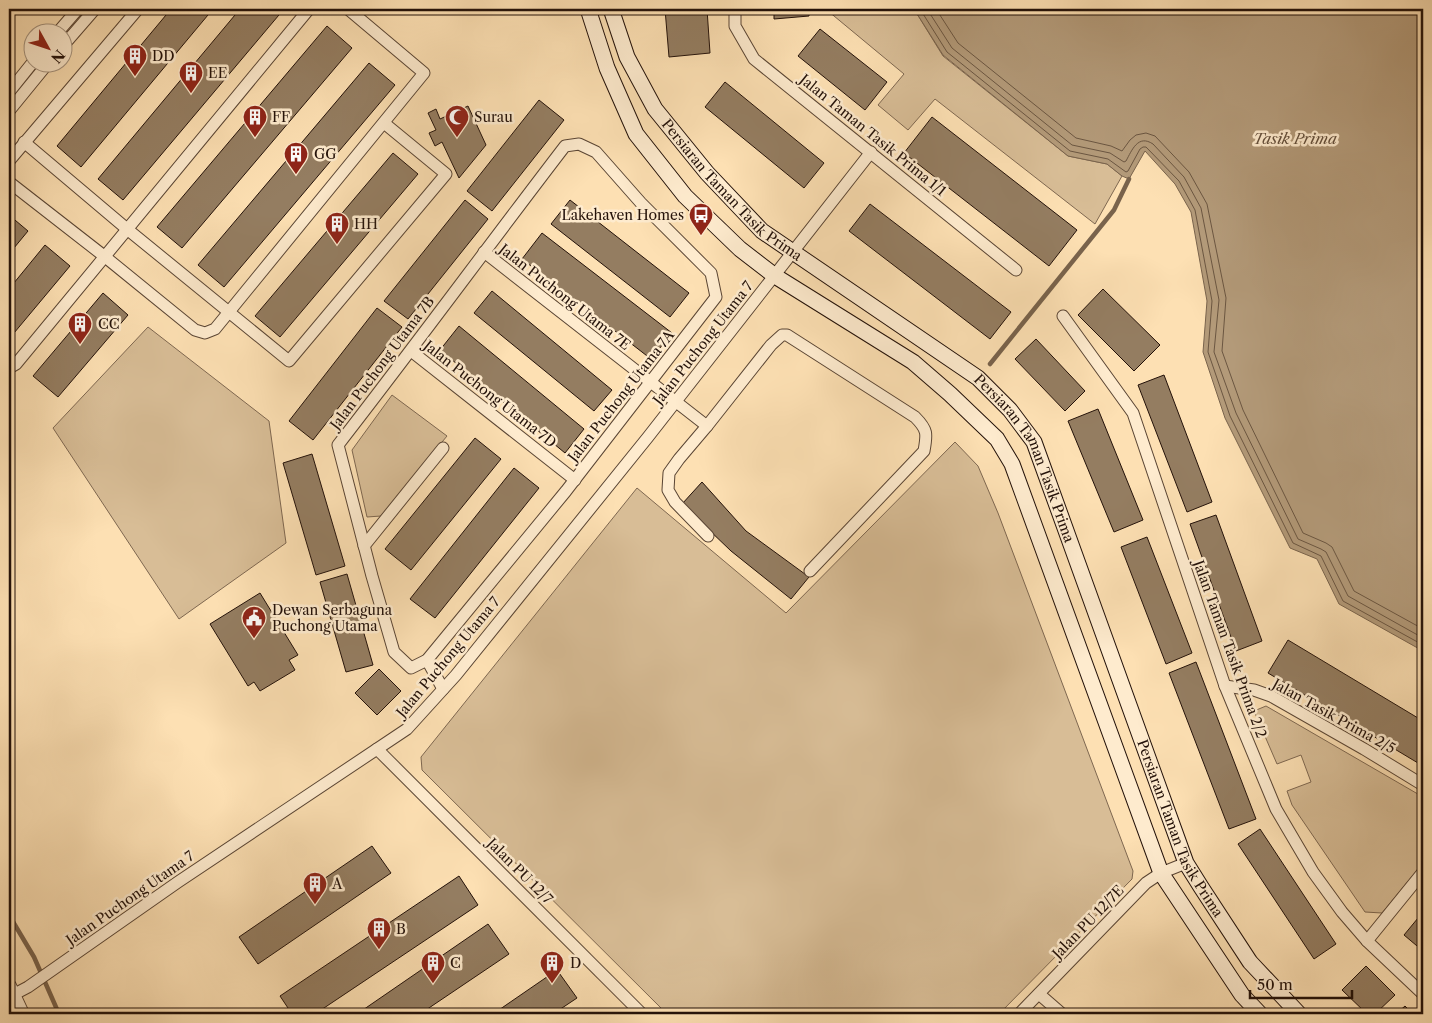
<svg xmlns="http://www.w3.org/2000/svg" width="1432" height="1023" viewBox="0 0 1432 1023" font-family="'Libre Caslon Text',serif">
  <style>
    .green { fill: #d8bd96; stroke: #7e6750 }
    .water { fill: #b39a79; stroke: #79634c }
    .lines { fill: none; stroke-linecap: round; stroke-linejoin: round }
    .shore { stroke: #6b5641; stroke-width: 1 }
    .stream { stroke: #79634c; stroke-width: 4.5 }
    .building { fill: #947d61; stroke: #231109 }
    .minor-casing { stroke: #5a4534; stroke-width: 13 }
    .tertiary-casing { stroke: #5a4534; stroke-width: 16 }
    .secondary-casing { stroke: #231109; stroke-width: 17 }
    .minor { stroke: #feebce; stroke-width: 11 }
    .tertiary { stroke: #feebce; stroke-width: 14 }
    .secondary { stroke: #feebce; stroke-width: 15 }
    .labels { text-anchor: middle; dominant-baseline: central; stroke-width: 5; stroke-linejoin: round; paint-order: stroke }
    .poi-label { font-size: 14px; fill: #231109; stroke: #feebce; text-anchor: start }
    .street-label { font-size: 14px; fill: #231109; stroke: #feebce }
    .water-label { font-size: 15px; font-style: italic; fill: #644f3b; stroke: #feebce }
  </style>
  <rect width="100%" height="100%" fill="#fde0b3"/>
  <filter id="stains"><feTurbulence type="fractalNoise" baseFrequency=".004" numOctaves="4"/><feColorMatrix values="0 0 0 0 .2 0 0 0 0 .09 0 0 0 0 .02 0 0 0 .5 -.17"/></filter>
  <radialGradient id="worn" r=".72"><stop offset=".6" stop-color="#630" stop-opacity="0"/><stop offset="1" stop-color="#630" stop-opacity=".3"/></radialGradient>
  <g class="green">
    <polygon points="828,9 914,9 943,56 1068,156 1107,164 1122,176 1095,224 935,99 908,130 878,105 904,74 828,11"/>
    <polygon points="148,327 269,421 286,543 179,619 53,428"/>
    <polygon points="392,395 447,436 381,516 367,517 352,450"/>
    <polygon points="955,442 978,466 998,513 1133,871 1132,879 999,1014 667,1014 422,770 421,757 637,488 786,613"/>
    <polygon points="1266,706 1423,797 1423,863 1382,913 1365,912 1292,805 1287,791 1311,782 1301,755 1277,764 1254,711"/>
  </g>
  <polygon class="water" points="914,9 1423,9 1423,651 1339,604 1317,559 1290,548 1225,418 1203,352 1207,301 1191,212 1175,184 1145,151 1129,179 1122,176 1107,164 1068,156 943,55"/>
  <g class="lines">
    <g class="shore">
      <polyline points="920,9 947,52 1070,151 1108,159 1126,172 1128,171 1140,149 1143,147 1146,147 1179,181 1195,210 1212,301 1208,352 1230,416 1293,543 1321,556 1343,601 1423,645"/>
      <path d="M927 9 952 48 1072 145 1110 153 1124 162 1126 161C1132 150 1138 134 1153 144L1184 177 1201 208 1219 300 1214 352 1236 413 1298 539 1321 549 1326 552 1348 596 1423 638"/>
      <polyline points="936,9 958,43 1076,138 1111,146 1122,151 1130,140 1136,135 1146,133 1155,136 1189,172 1207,204 1226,298 1222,351 1243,410 1303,533 1326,543 1332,547 1354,591 1423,629"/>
    </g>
    <g class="stream">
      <polyline points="990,364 1114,210 1129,179"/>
      <polyline points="9,915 34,957 59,1014"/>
    </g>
  </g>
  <g class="building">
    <polygon points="171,9 213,9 81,167 57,146"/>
    <polygon points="240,9 284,9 123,200 98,179"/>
    <polygon points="665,9 707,9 710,53 669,57"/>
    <polygon points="774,9 809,9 809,16 774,19"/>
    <polygon points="327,26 352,48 182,248 157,227"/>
    <polygon points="820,29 887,82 865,110 798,56"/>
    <polygon points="369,63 395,85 224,287 198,265"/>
    <polygon points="725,82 824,163 804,188 705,107"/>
    <polygon points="539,100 564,120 492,211 467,191"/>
    <polygon points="468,106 486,145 459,178 442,142 435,146 429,133 436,130 428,113 436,109 440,119"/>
    <polygon points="932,117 1077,230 1049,266 904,153"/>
    <polygon points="393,153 418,174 280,337 255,316"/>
    <polygon points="465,200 488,219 408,319 384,301"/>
    <polygon points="570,200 689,293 670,317 551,224"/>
    <polygon points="870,204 1011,312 990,339 849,231"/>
    <polygon points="9,215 28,231 9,254"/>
    <polygon points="542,233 672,333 651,359 522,259"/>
    <polygon points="45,245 70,266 9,339 9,289"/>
    <polygon points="1103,289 1160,345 1134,371 1078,315"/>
    <polygon points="492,291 612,390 594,411 474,313"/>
    <polygon points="103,293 128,315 58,397 33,376"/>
    <polygon points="377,308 402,327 313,440 289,421"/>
    <polygon points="459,326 584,429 565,453 440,350"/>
    <polygon points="1036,339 1085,391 1065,411 1015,359"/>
    <polygon points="1164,375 1212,502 1187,512 1138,385"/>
    <polygon points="1098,409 1143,520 1114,532 1068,421"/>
    <polygon points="475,438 501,459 411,570 385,549"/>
    <polygon points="312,454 345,566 316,575 283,463"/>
    <polygon points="514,468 539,488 435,618 410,599"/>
    <polygon points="702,482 746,531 809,577 791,599 731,551 682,504"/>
    <polygon points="1216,515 1262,641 1236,651 1190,524"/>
    <polygon points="1147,537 1192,653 1166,664 1121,547"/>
    <polygon points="347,574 373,665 346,672 320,582"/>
    <polygon points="260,593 298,655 289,660 295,670 260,691 254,682 248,686 210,624"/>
    <polygon points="1288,640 1423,721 1423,766 1268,673"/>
    <polygon points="1196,662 1256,819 1229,829 1169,673"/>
    <polygon points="379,669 401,691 377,715 355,693"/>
    <polygon points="1260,829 1336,944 1314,959 1238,844"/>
    <polygon points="372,846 391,873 258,964 239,937"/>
    <polygon points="459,876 478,905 315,1014 292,1014 280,996"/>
    <polygon points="1423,912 1423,951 1404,935"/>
    <polygon points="488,924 509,954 420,1014 357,1014"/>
    <polygon points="1366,966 1395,995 1375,1014 1367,1014 1342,990"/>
    <polygon points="557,970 577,998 553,1014 493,1014"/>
    <polygon points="1405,1006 1413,1014 1396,1014"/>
  </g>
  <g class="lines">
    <defs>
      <g id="minor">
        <polyline points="735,9 735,26 754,59 1016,270"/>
        <polyline points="58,32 78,9"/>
        <polyline points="62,47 95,9"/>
        <polyline points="9,92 33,62"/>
        <polyline points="9,111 49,62"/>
        <polyline points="24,142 127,229 289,361 446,174 384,123"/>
        <path d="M579 144 596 152 641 203 711 273 716 297 566 491 427 660 411 668 394 652 372 576 338 445C415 346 489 245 565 146Z"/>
        <polyline points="9,161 138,9"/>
        <polyline points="9,182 104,256 195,330 205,333 215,329 424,73 348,9"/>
        <path d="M484 252 707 426 771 345 782 335H787L915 417C928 430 927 434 924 451L810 571"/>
        <polyline points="1063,316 1133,413 1225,686 1276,809 1313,872 1342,912 1367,941 1423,994"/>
        <polyline points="411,351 575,480"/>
        <polyline points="9,368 16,364 309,9"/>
        <polyline points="707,426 679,459 669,473 668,490 675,502 708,536"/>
        <polyline points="364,546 443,448"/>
        <polyline points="427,660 443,689"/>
        <polyline points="1225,686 1254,690 1271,696 1364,749 1423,785"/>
        <polyline points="377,749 642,1014"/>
        <polyline points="1367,941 1423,872"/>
        <polyline points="1039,994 1062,1014"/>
        <polyline points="9,997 28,987 178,882 407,729 456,675 648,437 871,152"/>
        <polyline points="1019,1014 1146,883 1161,873 1186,863"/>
      </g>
      <polyline id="tertiary" points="9,986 22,1014"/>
      <g id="secondary">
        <polyline points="588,9 607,68 636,134 685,196 740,249 775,276 913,362 950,394 997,439 1012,464 1161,873 1242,995 1260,1014"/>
        <path id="s1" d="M611 9 627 57 655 109 707 173 762 231 978 378 1010 410 1034 442 1186 863 1201 887 1250 962 1299 1014"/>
      </g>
    </defs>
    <use href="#minor" class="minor-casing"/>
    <use href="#tertiary" class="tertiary-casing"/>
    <use href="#secondary" class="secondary-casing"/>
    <use href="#minor" class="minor"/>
    <use href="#tertiary" class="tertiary"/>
    <use href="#secondary" class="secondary"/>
  </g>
  <defs>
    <symbol id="building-pin" viewBox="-11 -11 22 30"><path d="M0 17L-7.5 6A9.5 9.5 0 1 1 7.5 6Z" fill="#8f2418" stroke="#feebce"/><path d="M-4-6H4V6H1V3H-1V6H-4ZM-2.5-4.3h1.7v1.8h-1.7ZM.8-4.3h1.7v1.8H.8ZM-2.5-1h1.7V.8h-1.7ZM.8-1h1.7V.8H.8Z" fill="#fff"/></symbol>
    <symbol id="mosque-pin" viewBox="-11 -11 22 30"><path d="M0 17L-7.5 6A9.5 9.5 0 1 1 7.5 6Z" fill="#8f2418" stroke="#feebce"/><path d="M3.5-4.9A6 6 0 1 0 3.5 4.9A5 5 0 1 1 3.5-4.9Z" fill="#fff"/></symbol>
    <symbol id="bus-pin" viewBox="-11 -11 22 30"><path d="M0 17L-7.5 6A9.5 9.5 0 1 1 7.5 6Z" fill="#8f2418" stroke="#feebce"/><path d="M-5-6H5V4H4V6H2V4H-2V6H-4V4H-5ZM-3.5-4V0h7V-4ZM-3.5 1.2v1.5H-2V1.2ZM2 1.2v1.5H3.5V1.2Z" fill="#fff"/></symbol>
    <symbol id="civic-pin" viewBox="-11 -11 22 30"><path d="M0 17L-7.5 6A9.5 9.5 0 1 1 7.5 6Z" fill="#8f2418" stroke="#feebce"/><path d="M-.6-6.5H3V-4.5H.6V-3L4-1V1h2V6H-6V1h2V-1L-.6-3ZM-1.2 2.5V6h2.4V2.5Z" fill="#fff"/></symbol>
  </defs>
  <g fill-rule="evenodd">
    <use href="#building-pin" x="121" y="42" width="28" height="38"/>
    <use href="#building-pin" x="177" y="59" width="28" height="38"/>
    <use href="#building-pin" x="241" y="103" width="28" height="38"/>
    <use href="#mosque-pin" x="443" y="103" width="28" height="38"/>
    <use href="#building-pin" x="282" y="140" width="28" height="38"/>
    <use href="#bus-pin" x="687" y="201" width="28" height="38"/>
    <use href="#building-pin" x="323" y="210" width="28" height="38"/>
    <use href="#building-pin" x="66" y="310" width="28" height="38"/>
    <use href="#civic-pin" x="240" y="604" width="28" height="38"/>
    <use href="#building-pin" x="301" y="870" width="28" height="38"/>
    <use href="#building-pin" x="365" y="915" width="28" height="38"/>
    <use href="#building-pin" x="419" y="949" width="28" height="38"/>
    <use href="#building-pin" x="538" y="949" width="28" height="38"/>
  </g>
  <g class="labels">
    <g class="poi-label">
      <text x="152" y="56">DD</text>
      <text x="208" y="73">EE</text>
      <text x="272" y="117">FF</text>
      <text x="474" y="117">Surau</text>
      <text x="314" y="154">GG</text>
      <text x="684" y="215" text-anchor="end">Lakehaven Homes</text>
      <text x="354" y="224">HH</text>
      <text x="98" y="324">CC</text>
      <text x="272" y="610">Dewan Serbaguna<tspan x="272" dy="16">Puchong Utama</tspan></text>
      <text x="332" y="884">A</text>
      <text x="396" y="929">B</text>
      <text x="450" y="963">C</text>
      <text x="570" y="963">D</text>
    </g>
    <g class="street-label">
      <text transform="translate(873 135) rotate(39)">Jalan Taman Tasik Prima 1/1</text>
      <text stroke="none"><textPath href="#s1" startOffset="222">Persiaran Taman Tasik Prima</textPath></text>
      <text transform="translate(565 297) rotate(38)">Jalan Puchong Utama 7E</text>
      <text transform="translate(703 343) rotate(-52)">Jalan Puchong Utama 7</text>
      <text transform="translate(382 363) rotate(-53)">Jalan Puchong Utama 7B</text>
      <text transform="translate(490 394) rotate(38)">Jalan Puchong Utama 7D</text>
      <text transform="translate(621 396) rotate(-52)">Jalan Puchong Utama 7A</text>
      <text stroke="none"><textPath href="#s1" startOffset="628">Persiaran Taman Tasik Prima</textPath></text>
      <text transform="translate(1230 649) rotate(70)">Jalan Taman Tasik Prima 2/2</text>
      <text transform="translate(448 657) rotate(-50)">Jalan Puchong Utama 7</text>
      <text transform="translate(1334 716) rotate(29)">Jalan Tasik Prima 2/5</text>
      <text stroke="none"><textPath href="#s1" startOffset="1032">Persiaran Taman Tasik Prima</textPath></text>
      <text transform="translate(520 871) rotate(45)">Jalan PU 12/7</text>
      <text transform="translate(130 898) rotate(-35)">Jalan Puchong Utama 7</text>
      <text transform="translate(1088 922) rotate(-46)">Jalan PU 12/7E</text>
    </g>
    <g class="water-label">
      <text x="1295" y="138">Tasik Prima</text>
    </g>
  </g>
  <rect width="1432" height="1023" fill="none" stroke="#fde0b3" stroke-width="30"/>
  <rect x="10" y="10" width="1412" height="1003" fill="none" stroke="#231109" stroke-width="2.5"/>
  <rect x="15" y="15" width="1402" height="993" fill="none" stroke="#231109"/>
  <g transform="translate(48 48) rotate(130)"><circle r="24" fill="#feebce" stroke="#a6947f"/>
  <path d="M0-4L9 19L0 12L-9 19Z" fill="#8f2418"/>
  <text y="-8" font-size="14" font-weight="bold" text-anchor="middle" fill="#231109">N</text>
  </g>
  <path d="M1250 990v8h102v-8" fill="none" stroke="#231109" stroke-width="2.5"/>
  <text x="1257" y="990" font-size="15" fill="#231109" stroke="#feebce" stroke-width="4" paint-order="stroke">50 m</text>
  <rect width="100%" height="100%" filter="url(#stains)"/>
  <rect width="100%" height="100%" fill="url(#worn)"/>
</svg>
